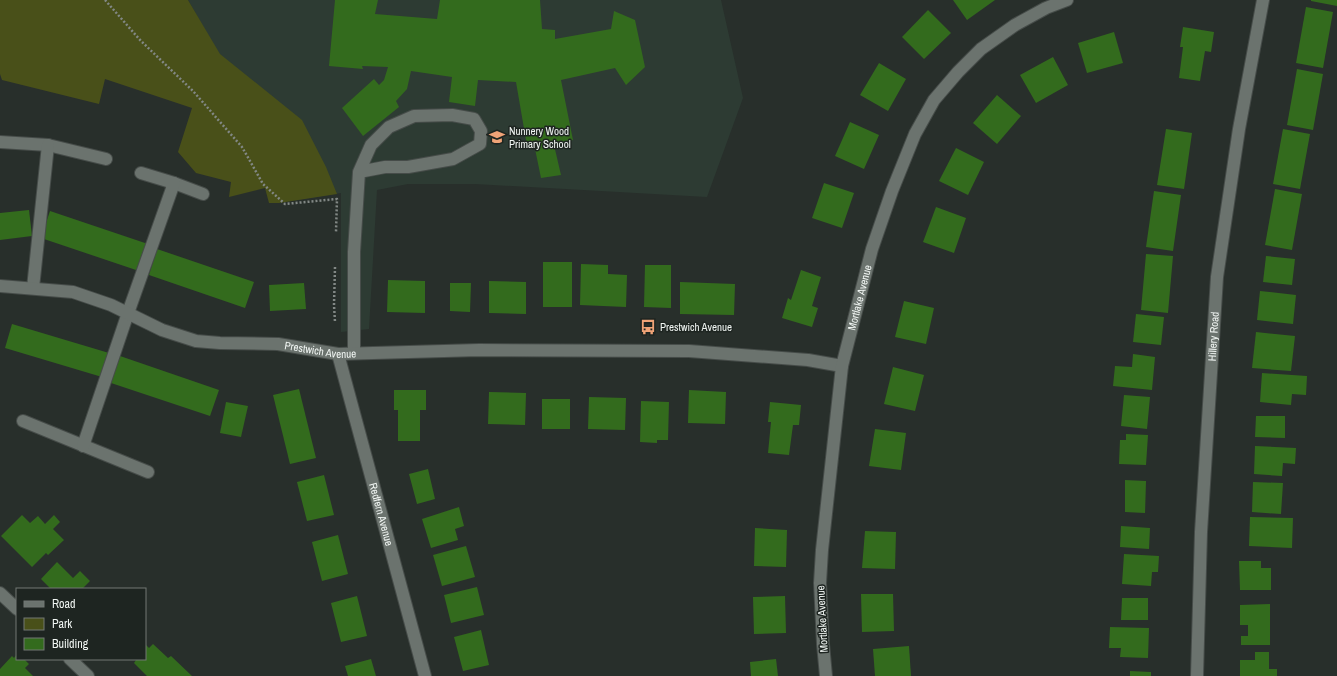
<svg xmlns="http://www.w3.org/2000/svg" width="1337" height="676" viewBox="0 0 1337 676" font-family="'Archivo Narrow',sans-serif">
  <style>
    .built { fill: #2d3b33 }
    .green { fill: #495019 }
    .building { fill: #336b1d }
    .lines { fill: none; stroke-linecap: round; stroke-linejoin: round }
    .service-casing { stroke: #464c49; stroke-width: 14 }
    .minor-casing { stroke: #464c49; stroke-width: 14 }
    .path { stroke: #828885; stroke-width: 2.5; stroke-dasharray: 2 2; stroke-linecap: butt }
    .service { stroke: #6b736e; stroke-width: 12 }
    .minor { stroke: #6b736e; stroke-width: 12 }
    .labels { text-anchor: middle; dominant-baseline: central; stroke-width: 3; stroke-linejoin: round; paint-order: stroke }
    .poi-label { font-size: 11px; fill: #f0f5f2; stroke: #1e2521; text-anchor: start }
    .street-label { font-size: 11px; fill: #f0f5f2; stroke: #1e2521 }
  </style>
  <rect width="100%" height="100%" fill="#282f2b"/>
  <polygon class="built" points="188,0 721,0 743,98 707,197 475,184 408,184 377,190 369,329 341,332 341,193 279,203 234,66 219,54"/>
  <polygon class="green" points="0,0 188,0 220,54 302,120 326,167 337,194 279,203 269,203 265,188 229,197 231,182 196,173 178,152 192,108 105,79 99,104 2,80 0,74"/>
  <g class="building">
    <polygon points="335,0 378,0 375,14 437,19 440,0 540,0 542,29 555,30 555,39 611,29 614,11 635,20 645,67 626,85 615,68 561,80 573,140 554,145 561,175 541,178 534,144 527,146 516,82 478,80 475,106 449,102 452,77 411,71 407,89 396,101 399,107 363,136 342,108 374,79 379,85 384,80 388,67 362,66 363,69 329,66"/>
    <polygon points="953,0 995,0 967,20"/>
    <polygon points="1311,0 1337,0 1337,6 1311,1"/>
    <polygon points="1306,7 1333,12 1323,68 1296,63"/>
    <polygon points="928,10 951,33 924,59 902,37"/>
    <polygon points="1183,27 1214,32 1211,52 1205,51 1200,81 1179,78 1183,47 1180,47"/>
    <polygon points="1114,32 1123,63 1087,73 1078,43"/>
    <polygon points="1053,57 1068,85 1036,103 1020,75"/>
    <polygon points="879,63 906,79 888,111 860,95"/>
    <polygon points="1297,69 1323,74 1313,130 1287,125"/>
    <polygon points="997,95 1021,116 997,144 973,123"/>
    <polygon points="850,122 879,135 864,169 835,156"/>
    <polygon points="1166,129 1192,133 1184,189 1157,185"/>
    <polygon points="1283,129 1310,134 1300,189 1273,184"/>
    <polygon points="956,148 984,162 968,195 939,181"/>
    <polygon points="824,183 854,193 842,228 812,218"/>
    <polygon points="1275,189 1302,194 1292,250 1265,245"/>
    <polygon points="1154,191 1181,195 1173,251 1146,247"/>
    <polygon points="936,207 966,218 954,253 923,242"/>
    <polygon points="29,210 32,236 0,240 0,213"/>
    <polygon points="50,211 148,244 139,271 41,238"/>
    <polygon points="157,249 254,282 245,308 149,275"/>
    <polygon points="1146,254 1173,256 1168,313 1141,310"/>
    <polygon points="1266,256 1295,259 1292,285 1263,282"/>
    <rect x="543" y="262" width="29" height="45"/>
    <polygon points="581,264 608,265 608,274 627,275 626,307 580,305"/>
    <polygon points="645,265 671,265 671,308 644,307"/>
    <polygon points="801,270 821,277 812,306 818,308 812,327 782,318 788,298 791,300"/>
    <polygon points="388,280 425,281 425,313 387,312"/>
    <polygon points="489,281 526,282 526,314 489,313"/>
    <polygon points="680,282 735,284 734,315 680,314"/>
    <polygon points="304,283 306,309 270,311 269,285"/>
    <polygon points="450,283 471,283 470,312 450,311"/>
    <polygon points="1260,291 1296,295 1293,324 1257,320"/>
    <polygon points="904,301 934,308 926,344 895,337"/>
    <polygon points="1136,314 1164,317 1161,345 1133,342"/>
    <polygon points="12,324 109,353 102,377 5,348"/>
    <polygon points="1256,332 1295,336 1291,371 1252,368"/>
    <polygon points="1133,354 1155,357 1152,390 1113,386 1115,366 1132,367"/>
    <polygon points="120,356 219,390 210,416 111,383"/>
    <polygon points="893,367 924,375 915,411 884,404"/>
    <polygon points="1262,373 1307,376 1306,395 1292,394 1291,405 1260,402"/>
    <polygon points="299,389 316,458 290,464 273,395"/>
    <polygon points="394,390 426,390 426,410 420,410 420,441 398,441 398,410 394,410"/>
    <polygon points="689,390 726,392 725,424 688,423"/>
    <polygon points="489,392 526,393 525,425 488,424"/>
    <polygon points="1124,395 1150,397 1147,429 1121,426"/>
    <polygon points="589,397 626,398 625,430 588,429"/>
    <rect x="542" y="399" width="28" height="30"/>
    <polygon points="641,401 669,402 668,440 657,440 657,443 640,442"/>
    <polygon points="226,402 248,406 241,437 220,433"/>
    <polygon points="770,402 801,405 799,425 793,425 789,455 768,453 771,422 768,422"/>
    <polygon points="1256,416 1285,416 1285,438 1255,437"/>
    <polygon points="875,429 906,433 901,470 869,466"/>
    <polygon points="1126,434 1148,435 1146,465 1119,464 1120,440 1126,440"/>
    <polygon points="1255,446 1296,448 1295,464 1283,463 1282,476 1254,474"/>
    <polygon points="428,469 435,499 417,504 409,474"/>
    <polygon points="324,475 334,515 307,521 297,482"/>
    <polygon points="1125,480 1146,481 1145,513 1125,512"/>
    <polygon points="1253,482 1283,483 1281,514 1252,512"/>
    <polygon points="459,507 464,526 455,529 458,540 431,548 422,519"/>
    <polygon points="22,515 30,523 38,516 45,524 54,515 60,522 53,529 64,540 48,555 46,553 32,567 1,536"/>
    <polygon points="1250,517 1293,518 1292,548 1249,546"/>
    <polygon points="1121,526 1150,528 1149,549 1120,547"/>
    <polygon points="755,528 787,530 786,567 754,566"/>
    <polygon points="865,531 896,532 895,569 862,568"/>
    <polygon points="338,535 348,574 322,581 312,542"/>
    <polygon points="466,546 475,577 442,586 433,555"/>
    <polygon points="1124,554 1159,556 1158,572 1152,572 1151,586 1122,584"/>
    <polygon points="1239,561 1261,561 1261,568 1271,568 1271,590 1240,590"/>
    <polygon points="57,562 73,578 80,571 90,581 83,588 84,589 51,589 41,579"/>
    <polygon points="477,587 484,615 451,623 444,595"/>
    <polygon points="861,594 893,594 894,631 862,632"/>
    <polygon points="357,596 367,636 341,642 331,603"/>
    <polygon points="785,596 786,633 754,634 753,597"/>
    <polygon points="1122,598 1148,598 1148,620 1121,620"/>
    <polygon points="1270,604 1270,645 1241,645 1241,636 1248,636 1248,625 1240,625 1240,605"/>
    <polygon points="1110,627 1149,628 1148,658 1120,657 1121,648 1109,648"/>
    <polygon points="481,630 489,665 463,671 454,637"/>
    <polygon points="145,644 149,648 153,644 168,658 171,656 192,676 147,676 134,663 136,660 135,659 145,659"/>
    <polygon points="909,646 911,676 875,676 873,649"/>
    <polygon points="1255,652 1269,652 1269,669 1277,669 1277,676 1240,676 1240,660 1255,660"/>
    <polygon points="17,654 17,659 24,659 29,664 25,668 33,676 0,676 0,669 12,656 14,658"/>
    <polygon points="371,659 376,676 348,676 345,666"/>
    <polygon points="776,659 778,676 751,676 750,662"/>
    <polygon points="1130,671 1151,672 1151,676 1130,676"/>
  </g>
  <g class="lines">
    <defs>
      <g id="service">
        <polyline points="0,142 48,145 106,159"/>
        <polyline points="174,183 203,194"/>
        <polyline points="33,288 48,145"/>
        <polyline points="354,352 354,252 359,172 371,145 389,127 414,116 452,115 474,119 481,131 480,144 453,159 408,167 385,167 359,172"/>
        <polyline points="23,421 148,472"/>
        <polyline points="83,446 128,313 174,183 141,173"/>
      </g>
      <g id="minor">
        <path id="s1" d="M0 286 73 292 111 305 162 330 196 341 220 343 278 344 338 354 479 350 689 351 808 360 842 366"/>
        <path id="s2" d="M338 354 425 676"/>
        <polyline points="0,593 17,609"/>
        <polyline points="70,659 88,676"/>
        <path id="s3" d="M826 676 823 644 820 583 822 550 842 366 872 249 892 191 915 134 934 100 958 72 981 49 1015 25 1046 8 1067 0"/>
        <path id="s4" d="M1197 676 1201 532 1217 277 1239 129 1263 0"/>
      </g>
    </defs>
    <use href="#service" class="service-casing"/>
    <use href="#minor" class="minor-casing"/>
    <g class="path">
      <polyline points="105,0 141,41 193,91 242,147 263,184 285,204 337,199 336,232"/>
      <polyline points="335,267 334,305 335,322"/>
    </g>
    <use href="#service" class="service"/>
    <use href="#minor" class="minor"/>
  </g>
  <defs>
    <symbol id="school-bare" viewBox="-9 -9 18 18"><path d="M0-5L7-2L0 1L-7-2ZM-4 1L0 2.5L4 1V4Q0 6-4 4Z" fill="#efa377" stroke="#1e2521" stroke-width="2.5" paint-order="stroke"/></symbol>
    <symbol id="bus-bare" viewBox="-9 -9 18 18"><path d="M-5-6H5V4H4V6H2V4H-2V6H-4V4H-5ZM-3.5-4V0h7V-4ZM-3.5 1.2v1.5H-2V1.2ZM2 1.2v1.5H3.5V1.2Z" fill="#efa377" stroke="#1e2521" stroke-width="2.5" paint-order="stroke"/></symbol>
  </defs>
  <g fill-rule="evenodd">
    <use href="#school-bare" x="486" y="126" width="22" height="22"/>
    <use href="#bus-bare" x="637" y="316" width="22" height="22"/>
  </g>
  <g class="labels">
    <g class="poi-label">
      <text x="509" y="131">Nunnery Wood<tspan x="509" dy="13">Primary School</tspan></text>
      <text x="660" y="327">Prestwich Avenue</text>
    </g>
    <g class="street-label">
      <text stroke="none"><textPath href="#s3" startOffset="382">Mortlake Avenue</textPath></text>
      <text stroke="none"><textPath href="#s4" startOffset="340">Hillery Road</textPath></text>
      <text stroke="none"><textPath href="#s1" startOffset="331">Prestwich Avenue</textPath></text>
      <text stroke="none"><textPath href="#s2" startOffset="166">Redfern Avenue</textPath></text>
      <text transform="translate(822 619) rotate(-93)">Mortlake Avenue</text>
    </g>
  </g>
  <rect x="16" y="588" width="130" height="72" fill="#1e2521" stroke="#727875"/>
  <rect x="24" y="601" width="20" height="6" fill="#6b736e" stroke="#727875"/>
  <text x="52" y="608" font-size="12" fill="#f0f5f2">Road</text>
  <rect x="24" y="618" width="20" height="12" fill="#495019" stroke="#727875"/>
  <text x="52" y="628" font-size="12" fill="#f0f5f2">Park</text>
  <rect x="24" y="638" width="20" height="12" fill="#336b1d" stroke="#727875"/>
  <text x="52" y="648" font-size="12" fill="#f0f5f2">Building</text>
</svg>
